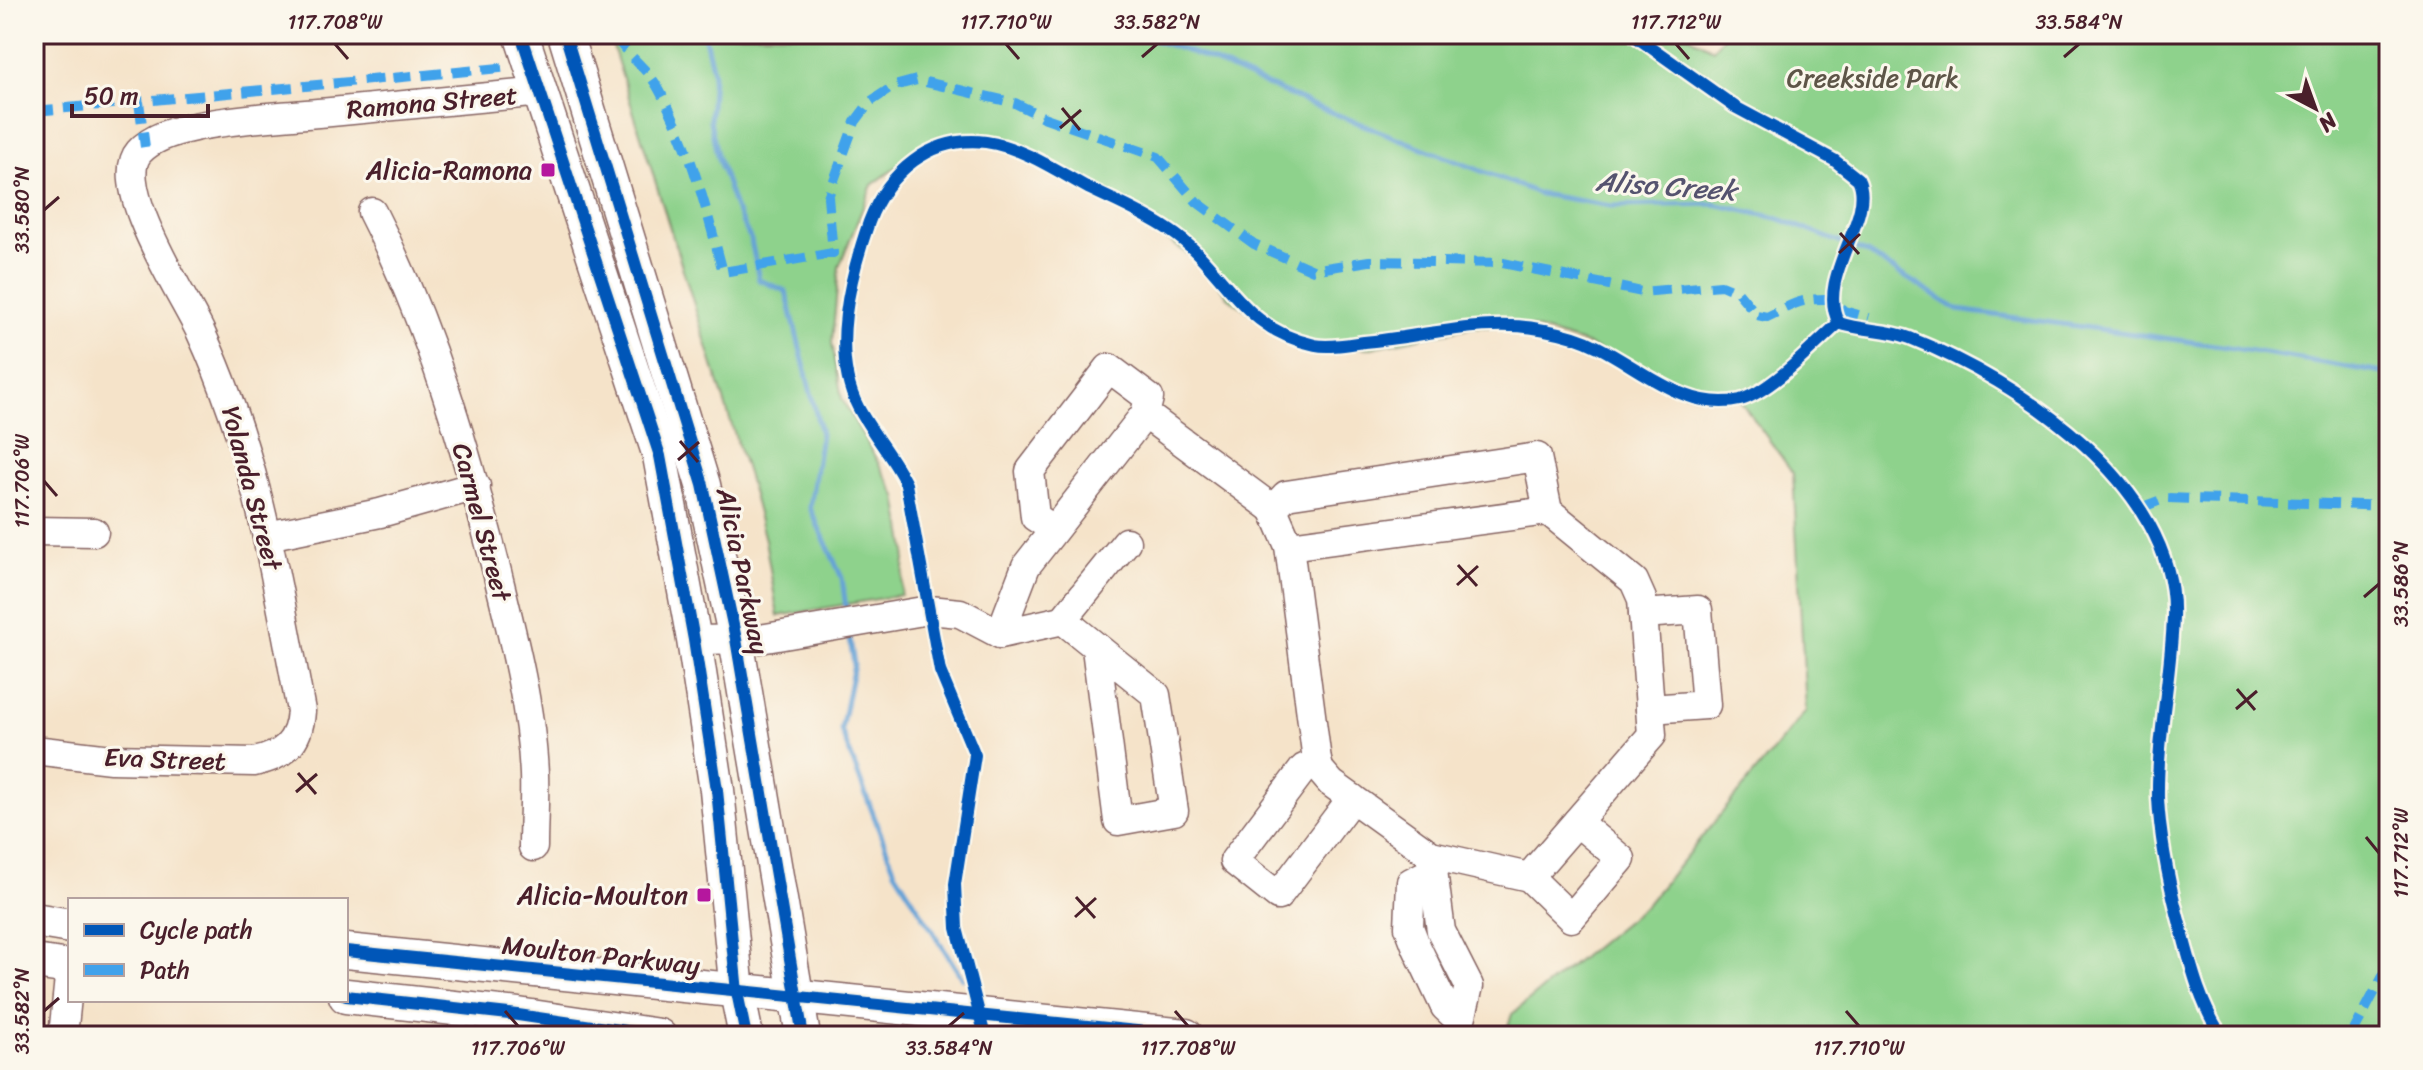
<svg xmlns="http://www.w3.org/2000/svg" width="2423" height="1070" viewBox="0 0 2423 1070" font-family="Sriracha,sans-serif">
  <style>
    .green { fill: #8ed28c; stroke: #6c785c; stroke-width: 2 }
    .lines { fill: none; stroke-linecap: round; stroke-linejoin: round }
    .stream { stroke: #65a2d6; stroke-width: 5 }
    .minor-casing { stroke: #866462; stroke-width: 31 }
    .major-casing { stroke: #866462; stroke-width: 37 }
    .minor { stroke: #fff; stroke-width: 28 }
    .major { stroke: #fff; stroke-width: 34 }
    .quiet { stroke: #40a2eb; stroke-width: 10; stroke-dasharray: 20 10; stroke-linecap: butt }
    .cycleway-casing { stroke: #fbf7ec; stroke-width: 17 }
    .cycleway { stroke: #0057b8; stroke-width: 12 }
    .ticks { fill: none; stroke: #4a1f2b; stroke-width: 3 }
    .poi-dot { fill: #b5179e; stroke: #fbf7ec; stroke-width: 3 }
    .labels { text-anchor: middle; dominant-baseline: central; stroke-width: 6; stroke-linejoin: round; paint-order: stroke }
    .park-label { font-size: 26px; fill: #5e5548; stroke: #fbf7ec }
    .street-label { font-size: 26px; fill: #4a1f2b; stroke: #fbf7ec }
    .poi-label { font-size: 26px; fill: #4a1f2b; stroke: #fbf7ec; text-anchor: end }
    .water-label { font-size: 28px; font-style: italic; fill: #55536f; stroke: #fbf7ec }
    .neatline { fill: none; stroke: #4a1f2b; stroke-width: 3 }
    .ticks-label { font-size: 20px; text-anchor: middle; fill: #4a1f2b }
  </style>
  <rect width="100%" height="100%" fill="#fbf7ec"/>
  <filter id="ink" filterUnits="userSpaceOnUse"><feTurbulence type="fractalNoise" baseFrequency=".0125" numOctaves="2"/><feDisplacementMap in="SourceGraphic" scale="16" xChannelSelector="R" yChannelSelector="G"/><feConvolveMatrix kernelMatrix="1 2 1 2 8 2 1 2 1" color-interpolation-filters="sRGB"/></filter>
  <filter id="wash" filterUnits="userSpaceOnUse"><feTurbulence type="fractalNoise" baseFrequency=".006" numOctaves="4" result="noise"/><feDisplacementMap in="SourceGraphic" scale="32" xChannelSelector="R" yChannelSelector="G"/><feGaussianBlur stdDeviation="1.8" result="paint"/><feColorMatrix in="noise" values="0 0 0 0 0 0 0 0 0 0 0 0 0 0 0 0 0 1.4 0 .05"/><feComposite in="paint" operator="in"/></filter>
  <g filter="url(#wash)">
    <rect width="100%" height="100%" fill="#f5e3c9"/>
    <polygon class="green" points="609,34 1685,34 1713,49 1725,34 2389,34 2389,1036 1567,1036 1508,1026 1512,1014 1646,905 1806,711 1793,473 1737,396 1717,399 1686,393 1586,344 1530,327 1472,327 1371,348 1294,343 1229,298 1200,262 1163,237 1160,231 1023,147 938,137 872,185 839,267 832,343 842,399 897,496 906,551 901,595 778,616 765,540 749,480"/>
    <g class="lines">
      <g class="stream">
        <polyline points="704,34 713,72 710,121 717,155 735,208 751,240 759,280 786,291 821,434 810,508 842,578 847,616"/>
        <polyline points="1136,34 1201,56 1310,104 1540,194 1611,206 1714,204 1777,218 1867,253 1958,310 2222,346 2389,374"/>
        <polyline points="849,634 854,664 841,730 895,871 962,978"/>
      </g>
    </g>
  </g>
  <g filter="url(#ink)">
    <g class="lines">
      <defs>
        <g id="minor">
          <path d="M372 212C430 325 466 449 497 572 513 637 531 707 534 774 535 798 533 823 533 847"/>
          <polygon points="1537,457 1548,511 1634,581 1642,599 1652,735 1529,877 1431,855 1331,783 1318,768 1289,546 1273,509 1286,495"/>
          <polyline points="1052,528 1035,517 1030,471 1109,368 1149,398 1145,414 1273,509"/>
          <polyline points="34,531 94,532"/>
          <polyline points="267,536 380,513 476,486"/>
          <polyline points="1289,546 1548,511"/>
          <polyline points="1643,614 1698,610 1706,705 1650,709"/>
          <polyline points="1063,620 1126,542"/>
          <polyline points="1000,634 1026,566 1145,414"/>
          <polyline points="694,640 760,639 929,610 960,613 1000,634 1063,620 1156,695 1174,811 1118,821 1096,648"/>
          <path d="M34 750 111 759 254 762C283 756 299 743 301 711 276 579 258 457 201 333 185 298 110 185 139 152 152 137 175 131 194 127 239 118 286 116 331 112 402 105 472 98 542 92"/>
          <polyline points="1318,764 1304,768 1234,861 1278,896 1352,798"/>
          <polyline points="1431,855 1441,931 1469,986 1457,1036"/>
          <polyline points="1431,872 1411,882 1409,927 1417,948 1445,1007 1459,1020"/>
          <polyline points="1529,877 1571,918 1621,859 1577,822"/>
          <polyline points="63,1036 70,968"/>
        </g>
        <g id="major">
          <polyline points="521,34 660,456 694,640 717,790 737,992 746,1036"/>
          <polyline points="565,34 703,485 736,639 803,1036"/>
          <polyline points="34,920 70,926"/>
          <polyline points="346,951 1186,1036"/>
          <polyline points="34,962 70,967"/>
          <polyline points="346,996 518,1015 659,1036"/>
        </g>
      </defs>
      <use href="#minor" class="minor-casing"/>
      <use href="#major" class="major-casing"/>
      <use href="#minor" class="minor"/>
      <use href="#major" class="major"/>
      <g class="quiet">
        <path d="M614 34C625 54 645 66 657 86 690 144 706 208 723 272L833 253 828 197 855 122 870 102 894 86 917 80 1015 103 1043 117 1158 157 1197 202 1254 244 1313 270 1369 261 1503 263 1642 292 1721 285 1738 292 1757 315 1767 317C1794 304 1800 298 1831 299L1844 311 1869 318"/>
        <polyline points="594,41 614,35"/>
        <polyline points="139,102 145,147"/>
        <polyline points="34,111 511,67"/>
        <polyline points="2140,508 2166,498 2389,506"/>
        <polyline points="2351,1036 2389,965"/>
      </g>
      <defs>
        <g id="cycleway">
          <polyline points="521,34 660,456 694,640 717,790 737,992 746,1036"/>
          <polyline points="565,34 703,485 736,639 803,1036"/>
          <path d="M1632 34 1735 107 1834 160 1858 179C1877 216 1814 278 1839 323"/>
          <path d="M1839 323C1862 331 1887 329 1910 338 2018 381 2178 486 2173 617 2171 677 2157 738 2158 798 2160 838 2168 878 2178 917 2189 957 2198 1002 2222 1036"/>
          <polyline points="346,951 1186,1036"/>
          <polyline points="346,996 518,1015 659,1036"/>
          <path d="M985 1036 957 928 955 884 975 755 940 671 906 484C893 457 872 434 858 407 830 353 850 277 869 222 887 173 931 135 986 142 1022 147 1057 171 1088 188 1115 201 1144 213 1169 230 1226 267 1238 329 1315 345 1330 348 1349 344 1364 342 1423 337 1487 317 1545 330 1562 333 1583 339 1598 347 1642 369 1687 412 1740 400 1771 392 1815 344 1839 323"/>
        </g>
      </defs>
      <use href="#cycleway" class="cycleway-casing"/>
      <use href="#cycleway" class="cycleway"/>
    </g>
  </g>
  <path class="ticks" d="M335 44 348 59M1006 44 1019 59M1676 44 1689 59M1142 57 1157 44M2064 57 2079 44M1062 108 1080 130M1060 128 1081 110M44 210 59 197M1840 233 1859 254M1839 253 1860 234M680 441 698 462M678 460 699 442M44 481 57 496M1458 565 1477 586M1457 585 1478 566M2364 597 2379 584M2237 689 2255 710M2236 709 2257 691M298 773 316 794M296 792 317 774M2366 837 2379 853M1076 897 1095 918M1075 917 1096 898M44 1011 59 998M505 1011 518 1026M1175 1011 1188 1026M1846 1011 1859 1026M949 1026 964 1013"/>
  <g class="poi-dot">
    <rect x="540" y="162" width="16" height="16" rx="4"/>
    <rect x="696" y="887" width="16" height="16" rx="4"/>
  </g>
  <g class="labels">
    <g class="park-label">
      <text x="1873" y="78">Creekside Park</text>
    </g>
    <g class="street-label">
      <text transform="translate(432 102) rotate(-5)">Ramona Street</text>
      <text transform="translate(252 488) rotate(75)">Yolanda Street</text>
      <text transform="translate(482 522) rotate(75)">Carmel Street</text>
      <text transform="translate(743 571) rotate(78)">Alicia Parkway</text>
      <text transform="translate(165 759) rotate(2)">Eva Street</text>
      <text transform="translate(601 955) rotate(6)">Moulton Parkway</text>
    </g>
    <g class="poi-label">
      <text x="532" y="170">Alicia-Ramona</text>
      <text x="688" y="895">Alicia-Moulton</text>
    </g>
    <g class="water-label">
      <text transform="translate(1666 186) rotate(4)">Aliso Creek</text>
    </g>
  </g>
  <rect width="2423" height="1070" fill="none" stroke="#fbf7ec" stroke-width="88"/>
  <rect x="68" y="898" width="280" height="104" fill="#fbf7ec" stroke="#b4a19f" stroke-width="2"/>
  <rect x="84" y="924" width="40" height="12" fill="#0057b8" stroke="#b4a19f" stroke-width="2"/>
  <text x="140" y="938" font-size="24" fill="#4a1f2b">Cycle path</text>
  <rect x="84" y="964" width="40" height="12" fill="#40a2eb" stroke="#b4a19f" stroke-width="2"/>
  <text x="140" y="978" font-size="24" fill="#4a1f2b">Path</text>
  <g transform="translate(2315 108) rotate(139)" stroke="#fbf7ec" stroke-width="6" paint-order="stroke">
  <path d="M0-6L14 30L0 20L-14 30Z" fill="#4a1f2b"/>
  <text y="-12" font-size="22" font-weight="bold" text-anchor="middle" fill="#4a1f2b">N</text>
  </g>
  <path d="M72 104v12h136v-12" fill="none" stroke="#4a1f2b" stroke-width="4"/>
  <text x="84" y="104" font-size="24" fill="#4a1f2b" stroke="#fbf7ec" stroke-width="6" paint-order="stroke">50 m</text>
  <rect x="44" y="44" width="2335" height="982" class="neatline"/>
  <g class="ticks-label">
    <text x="335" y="29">117.708°W</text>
    <text x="1006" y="29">117.710°W</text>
    <text x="1157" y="29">33.582°N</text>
    <text x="1676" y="29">117.712°W</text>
    <text x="2079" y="29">33.584°N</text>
    <text transform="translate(22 210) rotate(-90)" y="7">33.580°N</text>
    <text transform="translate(22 481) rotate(-90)" y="7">117.706°W</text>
    <text transform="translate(2401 584) rotate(-90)" y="7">33.586°N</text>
    <text transform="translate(2401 853) rotate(-90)" y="7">117.712°W</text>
    <text transform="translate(22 1011) rotate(-90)" y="7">33.582°N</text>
    <text x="518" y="1055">117.706°W</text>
    <text x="949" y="1055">33.584°N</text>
    <text x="1188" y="1055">117.708°W</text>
    <text x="1859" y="1055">117.710°W</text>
  </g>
</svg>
